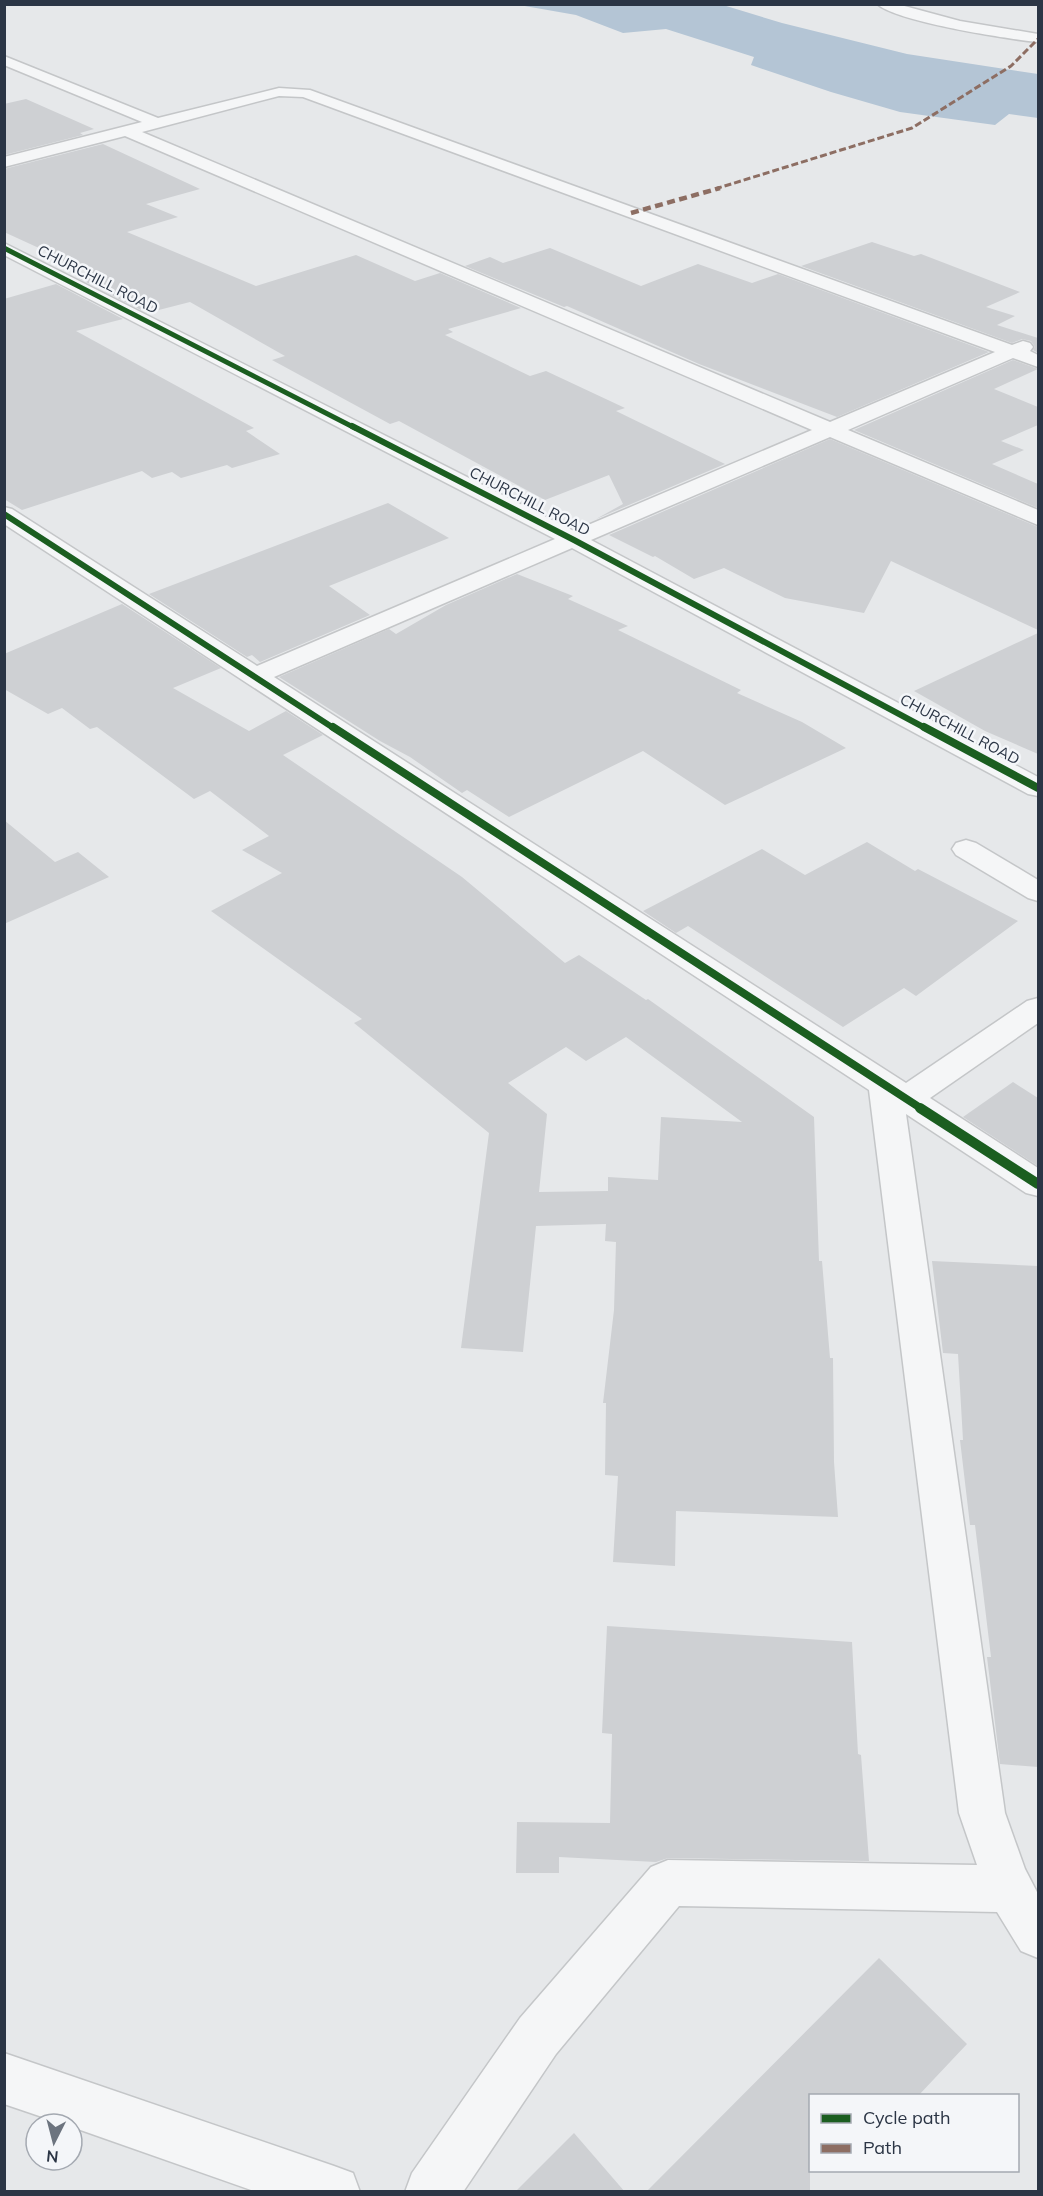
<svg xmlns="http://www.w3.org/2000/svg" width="1043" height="2196" viewBox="0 0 1043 2196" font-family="Mulish,sans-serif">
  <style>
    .water { fill: #b4c5d5 }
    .building { fill: #ced0d3; fill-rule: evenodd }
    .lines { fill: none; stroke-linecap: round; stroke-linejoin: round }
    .minor-casing { stroke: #c4c6c8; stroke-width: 3 }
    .minor { fill: #f5f6f7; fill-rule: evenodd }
    .quiet-far1 { stroke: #8d6e63; stroke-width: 3; stroke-dasharray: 7 3; stroke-linecap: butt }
    .quiet { stroke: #8d6e63; stroke-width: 4.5; stroke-dasharray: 8 4.5; stroke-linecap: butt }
    .cycleway-far3-casing { stroke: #f4f6f9; stroke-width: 8 }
    .cycleway-far2-casing { stroke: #f4f6f9; stroke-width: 9 }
    .cycleway-far1-casing { stroke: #f4f6f9; stroke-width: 11 }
    .cycleway-casing { stroke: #f4f6f9; stroke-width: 14 }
    .cycleway-far3 { stroke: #1b5e20; stroke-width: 5 }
    .cycleway-far2 { stroke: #1b5e20; stroke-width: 6 }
    .cycleway-far1 { stroke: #1b5e20; stroke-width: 8 }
    .cycleway { stroke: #1b5e20; stroke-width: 10 }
    .labels { text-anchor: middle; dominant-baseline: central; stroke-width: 5; stroke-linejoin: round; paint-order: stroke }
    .far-street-label { font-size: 15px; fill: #2b3545; stroke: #f4f6f9 }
  </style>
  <rect width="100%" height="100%" fill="#e6e8ea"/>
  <polygon class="water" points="519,5 723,5 782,23 907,54 1038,74 1038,118 1009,114 995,125 900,112 831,92 751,65 754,57 666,29 623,33 576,15"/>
  <g class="building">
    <polygon points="26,99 94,129 80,133 83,135 4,155 4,104"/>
    <polygon points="103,144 200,189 146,204 178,217 127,232 256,286 356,255 415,281 440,273 521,308 448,329 453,332 445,335 530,376 546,371 625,408 616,411 725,464 596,519 623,504 609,475 545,500 399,421 390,424 272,360 285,356 190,302 147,313 78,278 94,274 48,255 52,254 4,232 4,169"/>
    <polygon points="872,242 914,256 921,254 1020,292 986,307 1015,316 997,325 1038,338 1038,353 1033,350 1035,347 1031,341 1022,339 1012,343 801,266"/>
    <polygon points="550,248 641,286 698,264 752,283 778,274 989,352 837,417 699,364 567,306 564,307 465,266 490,257 503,263"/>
    <polygon points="56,284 123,319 76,331 254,428 246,431 280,454 232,468 227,465 181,478 172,472 152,478 142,471 22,510 4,499 4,299"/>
    <polygon points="1013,360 1038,369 994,389 1038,407 1038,425 1001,441 1024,450 992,464 1038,484 1038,508 854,430"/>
    <polygon points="830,439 1038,527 1038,630 891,561 864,613 785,598 724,568 694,579 655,556 653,557 609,535"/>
    <polygon points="388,503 449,538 329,586 370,615 260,662 252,655 247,657 149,594"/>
    <polygon points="517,574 573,596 568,599 628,626 618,630 741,690 737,693 802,722 846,748 725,805 643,751 509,817 467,790 462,793 410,757 380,741 279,677 389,629 396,634 446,605"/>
    <path d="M122 604 221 668 173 688 249 731 286 711 323 735 283 755 462 877 565 963 579 955 646 1000 648 999 814 1117 819 1261H822L830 1358H833L834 1462 838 1517 676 1511 675 1566 613 1562 618 1476 605 1475 606 1403H603L614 1310 616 1242 605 1241 606 1224 536 1226 523 1352 461 1348 489 1133 354 1023 362 1019 211 911 282 873 242 850 269 836 210 791 194 799 97 727 90 729 62 708 48 714 4 689V654ZM626 1037 742 1122 661 1117 658 1180 608 1177V1191L539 1192 547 1114 508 1083 566 1047 586 1061Z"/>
    <polygon points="1038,633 1038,754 985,731 914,691"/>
    <polygon points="4,820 55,862 78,852 109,877 4,924"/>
    <polygon points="867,842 915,871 918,869 1018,921 916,996 904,988 843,1027 688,926 676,933 643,911 762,849 805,875"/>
    <polygon points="1013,1082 1038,1098 1038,1166 963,1117"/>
    <polygon points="932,1261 1038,1266 1038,1767 1000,1764 987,1657 991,1657 975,1525 970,1525 960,1440 963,1440 958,1354 943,1353"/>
    <polygon points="607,1626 852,1642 858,1754 861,1755 869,1861 668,1858 656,1862 559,1857 559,1873 516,1873 517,1822 610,1823 612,1734 602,1733"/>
    <polygon points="879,1958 967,2044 918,2096 810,2096 810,2192 646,2192"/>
    <polygon points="574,2133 625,2192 515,2192"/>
  </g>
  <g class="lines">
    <defs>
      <g id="minor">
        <path d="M877 4H897L960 21 1038 34V42C1008 39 897 22 877 4Z"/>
        <path d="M4 56 158 118 279 88 310 90 1012 345 1023 341 1030 343 1033 347 1030 351 1038 355V367L1013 358 848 430 1038 510V525L830 437 591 540 1038 777V796L1028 794 572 548 274 677 906 1083 1027 1001 1038 998V1023L930 1098 1038 1168V1196L1026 1193 906 1114 1005 1813 1025 1869 1038 1894V1958L1021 1951 997 1912 679 1906 556 2054 463 2192H405L412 2173 520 2018 651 1867 668 1860 977 1865 959 1813 869 1090 4 524V507L12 509 257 666 555 539 4 255V243L574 531 812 430 125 136 4 167V157L142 122 4 65ZM279 96 303 97 995 352 830 422 142 132Z"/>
        <polygon points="966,840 976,843 1038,880 1038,901 1028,898 956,855 952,849 956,843"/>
        <polygon points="4,2053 334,2166 353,2173 360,2192 257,2192 72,2127 72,2124 63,2124 4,2104"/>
      </g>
    </defs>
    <use href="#minor" class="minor-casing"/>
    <use href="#minor" class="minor"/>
    <polyline class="quiet-far1" points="715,189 912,128 1011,66 1038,39"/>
    <polyline class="quiet" points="631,213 720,188"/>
    <defs>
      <polyline id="cycleway-far3" points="4,248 355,428"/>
      <g id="cycleway-far2">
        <polyline points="352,426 574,540 927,729"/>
        <polyline points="4,514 335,729"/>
      </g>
      <g id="cycleway-far1">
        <polyline points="333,727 922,1109"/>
        <polyline points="924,727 1038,788"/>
      </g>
      <polyline id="cycleway" points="920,1108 1038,1184"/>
    </defs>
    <use href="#cycleway-far3" class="cycleway-far3-casing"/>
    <use href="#cycleway-far2" class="cycleway-far2-casing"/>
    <use href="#cycleway-far1" class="cycleway-far1-casing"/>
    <use href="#cycleway" class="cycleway-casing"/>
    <use href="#cycleway-far3" class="cycleway-far3"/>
    <use href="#cycleway-far2" class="cycleway-far2"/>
    <use href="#cycleway-far1" class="cycleway-far1"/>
    <use href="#cycleway" class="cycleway"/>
  </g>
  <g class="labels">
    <g class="far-street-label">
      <text transform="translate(98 279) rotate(27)">CHURCHILL ROAD</text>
      <text transform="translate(530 501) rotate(27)">CHURCHILL ROAD</text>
      <text transform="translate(960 729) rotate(28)">CHURCHILL ROAD</text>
    </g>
  </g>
  <rect width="1043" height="2196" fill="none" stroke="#2b3545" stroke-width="12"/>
  <rect x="809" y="2094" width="210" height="78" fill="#f4f6f9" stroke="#a4a9b1" stroke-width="1.5"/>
  <rect x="821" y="2114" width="30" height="9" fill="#1b5e20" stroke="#a4a9b1" stroke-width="1.5"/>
  <text x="863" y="2124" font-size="18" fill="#2b3545">Cycle path</text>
  <rect x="821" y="2144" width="30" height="9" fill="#8d6e63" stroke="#a4a9b1" stroke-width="1.5"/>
  <text x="863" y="2154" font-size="18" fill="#2b3545">Path</text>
  <g transform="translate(54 2142) rotate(186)"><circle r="28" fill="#f4f6f9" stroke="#a4a9b1" stroke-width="1.5"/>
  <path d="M0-4.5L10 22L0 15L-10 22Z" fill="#6c747f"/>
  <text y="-9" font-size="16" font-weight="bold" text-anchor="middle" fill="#2b3545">N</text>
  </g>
</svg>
